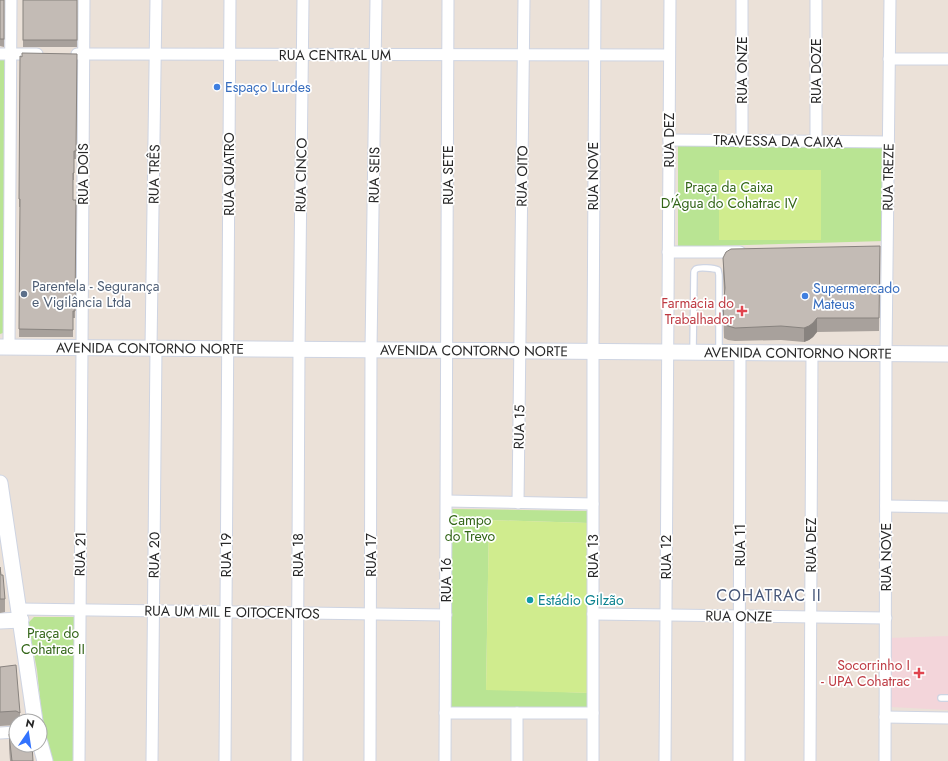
<svg xmlns="http://www.w3.org/2000/svg" width="948" height="761" viewBox="0 0 948 761" font-family="Jost,sans-serif">
  <style>
    .medical { fill: #f3d5da }
    .green { fill: #b9e493 }
    .pitch { fill: #d0ec8e }
    .lines { fill: none; stroke-linecap: round; stroke-linejoin: round }
    .lane-casing { stroke: #ced4e2; stroke-width: 8 }
    .street-casing { stroke: #ced4e2; stroke-width: 13 }
    .secondary-casing { stroke: #ced4e2; stroke-width: 17 }
    .lane { stroke: #fff; stroke-width: 5.5 }
    .street { stroke: #fff; stroke-width: 11 }
    .secondary { stroke: #fff; stroke-width: 15 }
    .wall { fill: #a8a19c }
    .shaded-wall { fill: #88837f }
    .building { fill: #c3bbb5; stroke: #88837f }
    .shop-dot { fill: #3f7fe0; stroke: #fff; stroke-width: 1.5 }
    .service-dot { fill: #5c6f8a; stroke: #fff; stroke-width: 1.5 }
    .health-dot { fill: #e0444e; stroke: #fff; stroke-width: 1.5 }
    .culture-dot { fill: #0f9aa8; stroke: #fff; stroke-width: 1.5 }
    .labels { text-anchor: middle; dominant-baseline: central; stroke-width: 3.5; stroke-linejoin: round; paint-order: stroke }
    .street-label { font-size: 14px; fill: #282828; stroke: #fff }
    .shop-label { font-size: 14px; fill: #366cbe; stroke: #fff; text-anchor: start }
    .park-label { font-size: 14px; fill: #326517; stroke: #fff }
    .service-label { font-size: 14px; fill: #4e5e75; stroke: #fff; text-anchor: start }
    .health-label { font-size: 14px; fill: #be3a42; stroke: #fff; text-anchor: end }
    .culture-label { font-size: 14px; fill: #0d838f; stroke: #fff; text-anchor: start }
    .quarter-label { font-size: 16px; letter-spacing: 1px; fill: #475779; stroke: #fff }
  </style>
  <rect width="100%" height="100%" fill="#ebe1d8"/>
  <polygon class="medical" points="948,636 948,710 891,707 889,638"/>
  <g class="green">
    <polygon points="3,56 6,64 3,333 0,334 0,57"/>
    <polygon points="678,144 882,147 884,241 678,247"/>
    <polygon points="451,509 588,511 589,523 489,520 486,689 589,693 587,711 451,707"/>
    <polygon points="34,617 74,617 77,731 77,761 50,761 41,708 37,670 28,623"/>
  </g>
  <g class="pitch">
    <rect x="719" y="170" width="102" height="70"/>
    <polygon points="489,520 589,523 589,693 486,690"/>
  </g>
  <g class="lines">
    <defs>
      <g id="lane">
        <path d="M693 351 694 272C694 271 695 270 696 269 699 267 714 268 718 270L719 275V352"/>
        <polyline points="941,698 948,698"/>
      </g>
      <g id="street">
        <polyline points="0,54 37,54"/>
        <polyline points="77,54 669,55"/>
        <polyline points="889,59 948,59"/>
        <polyline points="669,140 888,142"/>
        <polyline points="742,141 742,0"/>
        <polyline points="816,142 816,0"/>
        <polyline points="668,252 740,252"/>
        <polyline points="9,347 11,0"/>
        <polyline points="151,348 156,0"/>
        <polyline points="447,501 593,504"/>
        <polyline points="518,503 524,0"/>
        <polyline points="886,506 948,507"/>
        <polyline points="19,609 446,615"/>
        <polyline points="593,614 886,618"/>
        <polyline points="445,713 593,713"/>
        <polyline points="885,717 948,718"/>
        <polyline points="0,733 16,732"/>
        <polyline points="79,761 82,348 84,0"/>
        <polyline points="152,761 156,348"/>
        <polyline points="225,761 230,0"/>
        <polyline points="297,761 299,349 303,0"/>
        <polyline points="370,761 371,350 376,0"/>
        <polyline points="445,761 448,0"/>
        <polyline points="517,761 517,713"/>
        <polyline points="593,761 593,352 595,0"/>
        <polyline points="665,761 670,0"/>
        <polyline points="739,761 740,353"/>
        <polyline points="810,761 812,353"/>
        <polyline points="885,761 886,354 890,0"/>
      </g>
      <g id="secondary">
        <path id="s1" d="M0 347 948 354"/>
        <polyline points="0,483 35,721"/>
        <polyline points="0,621 21,620"/>
        <polyline points="40,743 45,761"/>
      </g>
    </defs>
    <use href="#lane" class="lane-casing"/>
    <use href="#street" class="street-casing"/>
    <use href="#secondary" class="secondary-casing"/>
    <use href="#lane" class="lane"/>
    <use href="#street" class="street"/>
    <use href="#secondary" class="secondary"/>
  </g>
  <g class="wall">
    <polygon points="0,0 4,0 4,47 0,46"/>
    <rect x="23" y="0" width="54" height="47"/>
    <polygon points="77,54 76,159 74,159 74,180 73,180 73,200 76,200 75,318 73,318 73,337 19,337 20,207 19,207 19,199"/>
    <polygon points="880,246 879,331 817,332 813,337 809,340 804,342 781,340 735,341 728,340 724,338 723,307 724,294 723,272 723,258"/>
    <polygon points="0,567 1,575 5,599 5,612 0,613"/>
    <polygon points="0,667 20,713 20,721 16,721 16,725 0,726"/>
    <polygon points="9,734 33,761 10,761 9,748"/>
  </g>
  <polygon class="shaded-wall" points="817,318 817,332 813,337 809,340 804,342 804,328"/>
  <g class="building">
    <rect x="0" y="0" width="4" height="39"/>
    <rect x="23" y="0" width="54" height="40"/>
    <polygon points="22,53 77,54 76,151 74,151 74,173 73,173 73,200 76,200 75,311 73,311 73,330 19,329 20,199 19,199 20,56 22,57"/>
    <polygon points="880,246 879,318 817,318 813,323 809,326 804,328 781,326 735,328 728,326 724,324 723,307 725,288 723,258 726,252 731,249"/>
    <polygon points="0,567 1,575 3,575 5,599 0,599"/>
    <polygon points="16,665 20,713 16,711 0,712 0,667"/>
    <polygon points="16,733 16,745 32,745 33,761 12,761 9,734"/>
  </g>
  <g class="shop-dot">
    <circle cx="217" cy="87" r="4"/>
    <circle cx="805" cy="296" r="4"/>
  </g>
  <circle class="service-dot" cx="24" cy="294" r="4"/>
  <g class="health-dot">
    <path d="M740 305h4v4h4v4h-4v4h-4v-4h-4v-4h4z"/>
    <path d="M917 667h4v4h4v4h-4v4h-4v-4h-4v-4h4z"/>
  </g>
  <circle class="culture-dot" cx="530" cy="600" r="4"/>
  <g class="labels">
    <g class="street-label">
      <text x="335" y="55">RUA CENTRAL UM</text>
      <text transform="translate(742 70) rotate(-90)">RUA ONZE</text>
      <text transform="translate(816 71) rotate(-90)">RUA DOZE</text>
      <text transform="translate(669 140) rotate(-90)">RUA DEZ</text>
      <text transform="translate(778 141) rotate(1)">TRAVESSA DA CAIXA</text>
      <text transform="translate(83 174) rotate(-90)">RUA DOIS</text>
      <text transform="translate(154 174) rotate(-89)">RUA TRÊS</text>
      <text transform="translate(229 174) rotate(-90)">RUA QUATRO</text>
      <text transform="translate(301 175) rotate(-89)">RUA CINCO</text>
      <text transform="translate(374 175) rotate(-89)">RUA SEIS</text>
      <text transform="translate(448 175) rotate(-90)">RUA SETE</text>
      <text transform="translate(522 176) rotate(-89)">RUA OITO</text>
      <text transform="translate(593 176) rotate(-90)">RUA NOVE</text>
      <text transform="translate(888 177) rotate(-89)">RUA TREZE</text>
      <text stroke="none"><textPath href="#s1" startOffset="150">AVENIDA CONTORNO NORTE</textPath></text>
      <text stroke="none"><textPath href="#s1" startOffset="474">AVENIDA CONTORNO NORTE</textPath></text>
      <text stroke="none"><textPath href="#s1" startOffset="798">AVENIDA CONTORNO NORTE</textPath></text>
      <text transform="translate(519 427) rotate(-89)">RUA 15</text>
      <text transform="translate(740 545) rotate(-90)">RUA 11</text>
      <text transform="translate(811 545) rotate(-90)">RUA DEZ</text>
      <text transform="translate(80 554) rotate(-89)">RUA 21</text>
      <text transform="translate(154 555) rotate(-89)">RUA 20</text>
      <text transform="translate(226 555) rotate(-90)">RUA 19</text>
      <text transform="translate(298 555) rotate(-90)">RUA 18</text>
      <text transform="translate(371 555) rotate(-90)">RUA 17</text>
      <text transform="translate(593 556) rotate(-90)">RUA 13</text>
      <text transform="translate(666 557) rotate(-90)">RUA 12</text>
      <text transform="translate(886 557) rotate(-90)">RUA NOVE</text>
      <text transform="translate(446 580) rotate(-90)">RUA 16</text>
      <text transform="translate(232 612) rotate(1)">RUA UM MIL E OITOCENTOS</text>
      <text transform="translate(739 616) rotate(1)">RUA ONZE</text>
    </g>
    <g class="shop-label">
      <text x="225" y="87">Espaço Lurdes</text>
      <text x="813" y="288">Supermercado<tspan x="813" dy="16">Mateus</tspan></text>
    </g>
    <g class="park-label">
      <text x="729" y="187">Praça da Caixa<tspan x="729" dy="16">D'Água do Cohatrac IV</tspan></text>
      <text x="470" y="520">Campo<tspan x="470" dy="16">do Trevo</tspan></text>
      <text x="53" y="633">Praça do<tspan x="53" dy="16">Cohatrac II</tspan></text>
    </g>
    <g class="service-label">
      <text x="32" y="286">Parentela - Segurança<tspan x="32" dy="16">e Vigilância Ltda</tspan></text>
    </g>
    <g class="health-label">
      <text x="734" y="303">Farmácia do<tspan x="734" dy="16">Trabalhador</tspan></text>
      <text x="910" y="665">Socorrinho I<tspan x="910" dy="16">- UPA Cohatrac</tspan></text>
    </g>
    <g class="culture-label">
      <text x="538" y="600">Estádio Gilzão</text>
    </g>
    <g class="quarter-label">
      <text x="769" y="595">COHATRAC II</text>
    </g>
  </g>
  <g transform="translate(28 733) rotate(13)"><circle r="19" fill="#ffffff" stroke="#a9a9a9"/>
  <path d="M0-3L7 15L0 10L-7 15Z" fill="#3273fe"/>
  <text y="-6" font-size="11" font-weight="bold" text-anchor="middle" fill="#282828">N</text>
  </g>
</svg>
